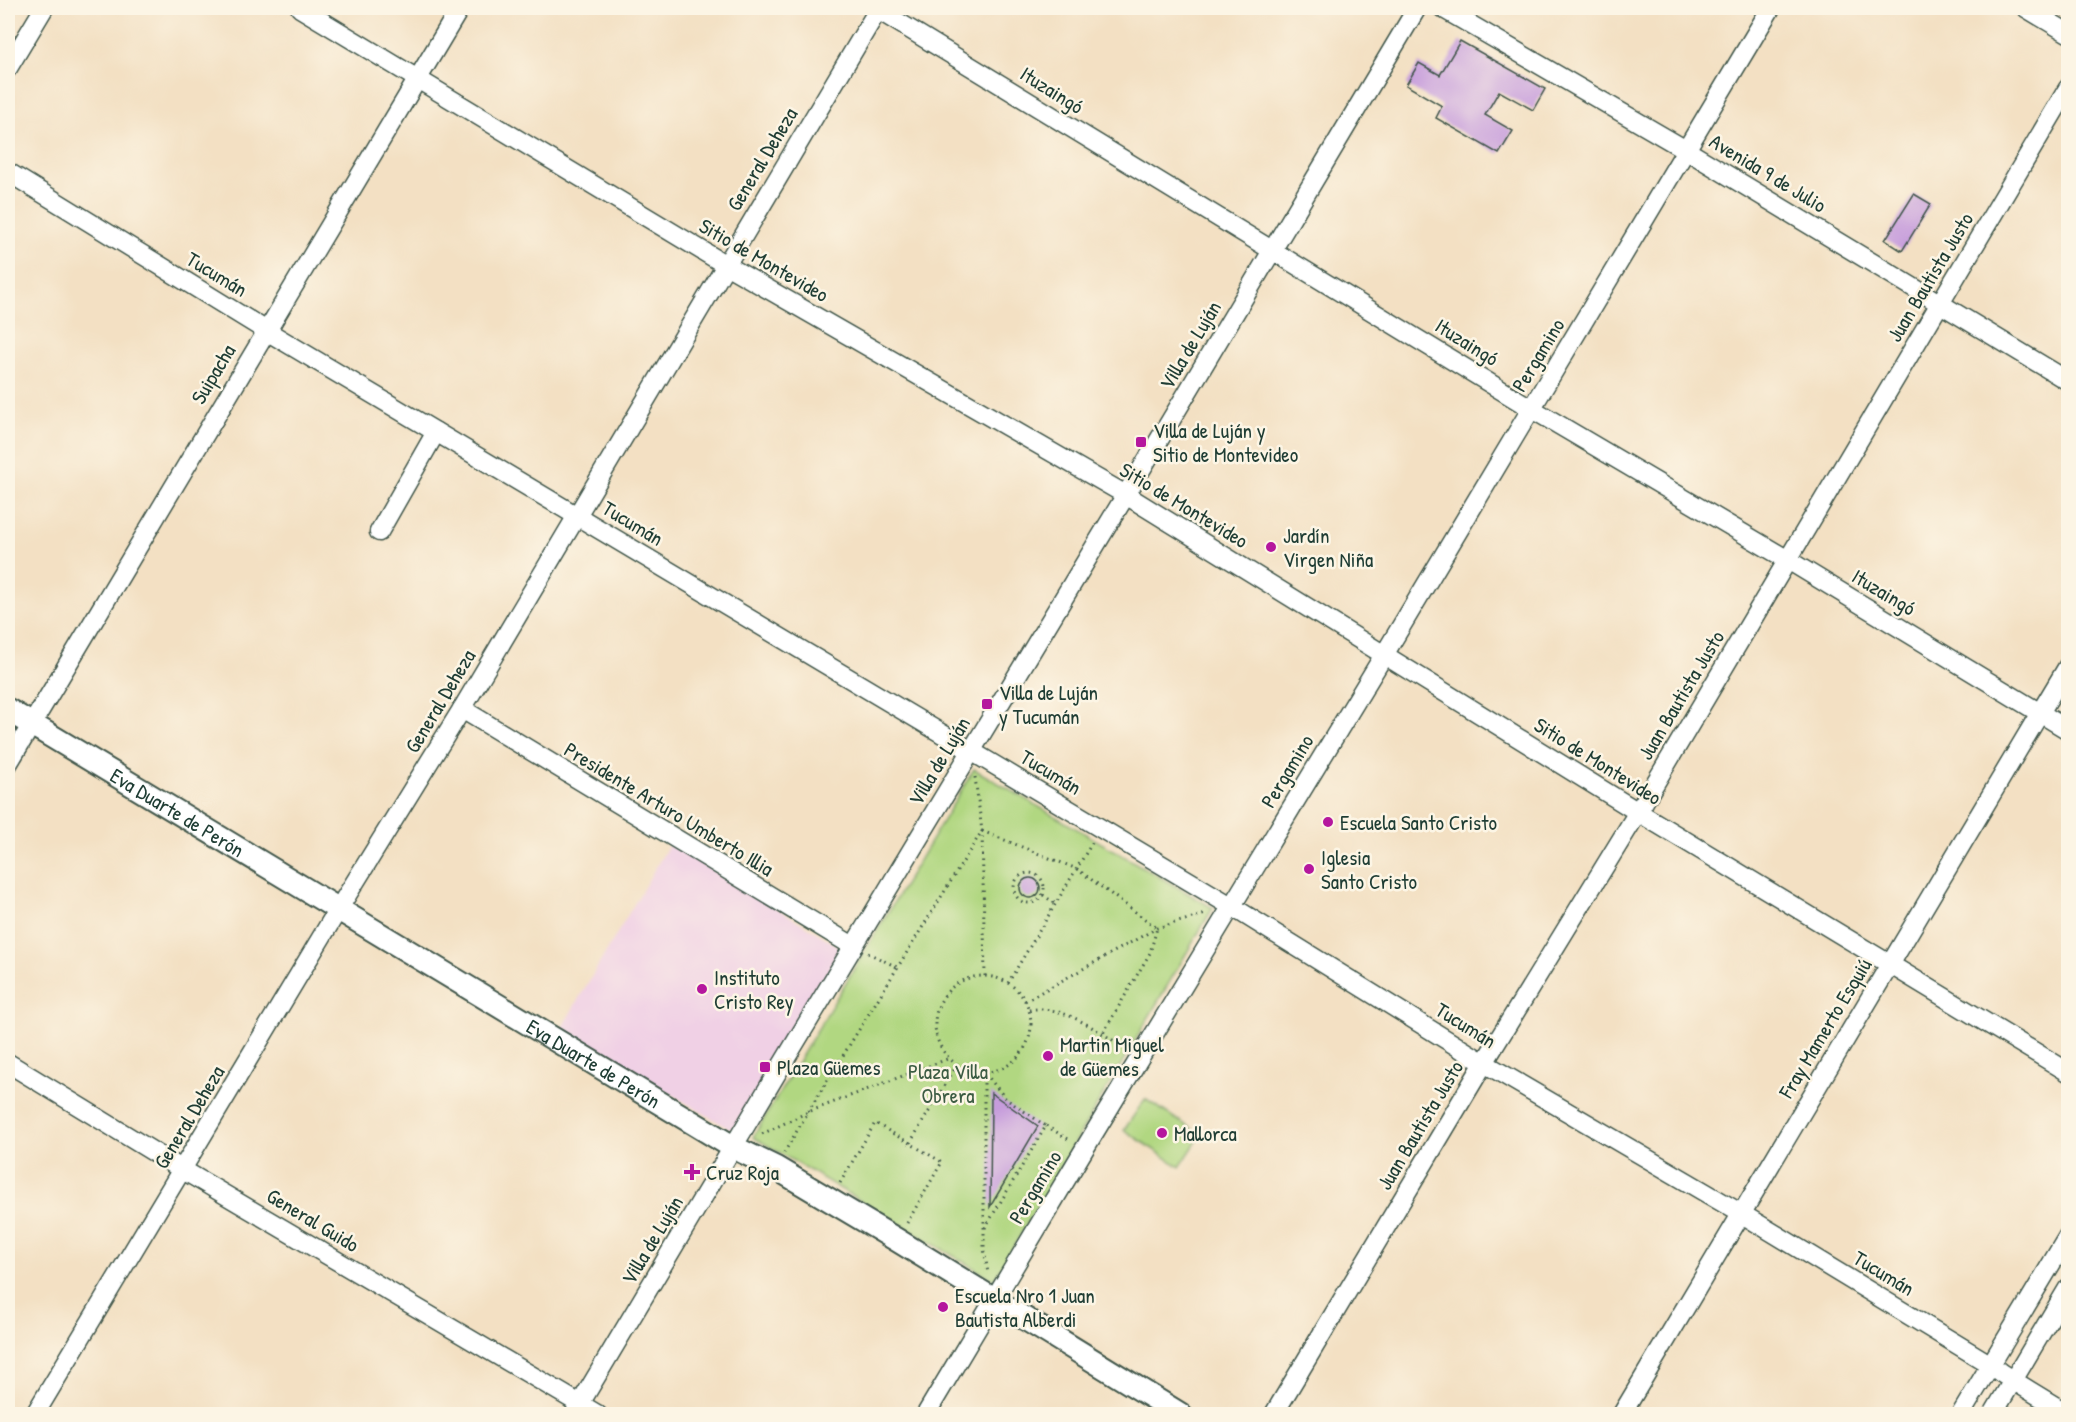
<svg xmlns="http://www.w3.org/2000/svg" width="2076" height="1422" viewBox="0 0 2076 1422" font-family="'Patrick Hand',sans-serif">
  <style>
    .built { fill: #f0d0e5 }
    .green { fill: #b1d781; stroke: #688a5a; stroke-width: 1.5 }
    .building { fill: #c69cdc }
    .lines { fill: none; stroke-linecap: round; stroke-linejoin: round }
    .minor-casing { stroke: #3f5549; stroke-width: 21 }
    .major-casing { stroke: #3f5549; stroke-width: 26 }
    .path { stroke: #3f5549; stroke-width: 3; stroke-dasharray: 1.5 4.5; stroke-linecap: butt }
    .minor { stroke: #fff; stroke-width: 18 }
    .major { stroke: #fff; stroke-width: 22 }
    .poi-dot { fill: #b5179e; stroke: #fcf5e5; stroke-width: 2 }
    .labels { text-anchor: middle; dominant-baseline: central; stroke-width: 5; stroke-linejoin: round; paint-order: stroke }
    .street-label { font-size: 21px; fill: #1f3d34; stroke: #fcf5e5 }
    .poi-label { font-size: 21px; fill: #1f3d34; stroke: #fcf5e5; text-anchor: start }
    .park-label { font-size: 21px; fill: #3c5c43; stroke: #fcf5e5 }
  </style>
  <rect width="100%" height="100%" fill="#fcf5e5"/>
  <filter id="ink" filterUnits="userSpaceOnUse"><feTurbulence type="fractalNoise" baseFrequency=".0167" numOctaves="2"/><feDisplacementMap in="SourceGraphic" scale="12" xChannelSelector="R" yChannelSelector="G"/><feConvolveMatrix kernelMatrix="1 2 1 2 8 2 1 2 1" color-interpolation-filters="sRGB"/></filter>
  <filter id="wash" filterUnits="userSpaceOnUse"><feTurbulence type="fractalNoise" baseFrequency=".008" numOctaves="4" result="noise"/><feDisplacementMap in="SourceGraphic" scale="24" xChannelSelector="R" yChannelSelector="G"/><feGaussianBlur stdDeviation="1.35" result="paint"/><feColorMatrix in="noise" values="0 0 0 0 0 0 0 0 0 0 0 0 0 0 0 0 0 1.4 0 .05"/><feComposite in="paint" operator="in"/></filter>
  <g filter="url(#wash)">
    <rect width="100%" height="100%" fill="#f3e0c3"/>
    <polygon class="built" points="670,843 845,950 735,1132 561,1029"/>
    <g class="green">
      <polygon points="974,769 1213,908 994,1280 753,1137"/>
      <polygon points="1145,1099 1201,1135 1180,1167 1124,1130"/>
    </g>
    <g id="blocks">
      <g class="building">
        <polygon points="1460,41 1545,89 1533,110 1499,91 1485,115 1513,131 1499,154 1436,118 1442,106 1406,85 1419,63 1440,75"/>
        <polygon points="1914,194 1931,204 1902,251 1885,240"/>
        <circle cx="1030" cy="888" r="10"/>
        <polygon points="991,1093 1038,1126 990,1207"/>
      </g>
    </g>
  </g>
  <g filter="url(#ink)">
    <use href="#blocks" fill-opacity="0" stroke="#3f5549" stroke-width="1.5"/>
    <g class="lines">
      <defs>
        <g id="minor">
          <polyline points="300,8 726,265 1126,495 1638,812 2068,1072"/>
          <polyline points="875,8 1532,409 1788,560 2068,730"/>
          <polyline points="1442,8 1686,150 2068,381"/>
          <polyline points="2026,8 2068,33"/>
          <polyline points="8,68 44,8"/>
          <polyline points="8,172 265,330 1231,906 1484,1063 1742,1214 1991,1365 2001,1373 2068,1414"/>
          <polyline points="379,532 436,432"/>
          <polyline points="462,709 853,946"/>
          <polyline points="8,764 460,8"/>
          <polyline points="8,1063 183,1170 597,1414"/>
          <polyline points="35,1414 339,908 462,709 879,8"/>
          <polyline points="574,1414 777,1073 1153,450 1417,8"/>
          <polyline points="926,1414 1085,1148 1384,655 1771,8"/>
          <polyline points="1274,1414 1484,1063 1638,812 2068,88"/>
          <polyline points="1622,1414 2068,666"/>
          <polyline points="1961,1414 2068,1236"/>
          <polyline points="1993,1414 2068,1288"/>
        </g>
        <g id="major">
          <path id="s1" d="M8 710 733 1147 776 1168 897 1240 1180 1414"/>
        </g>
      </defs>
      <use href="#minor" class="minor-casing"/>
      <use href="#major" class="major-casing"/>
      <g class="path">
        <polyline points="975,777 982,831 985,976"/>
        <circle cx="1029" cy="888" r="15"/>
        <polyline points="1043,895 1056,904"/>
        <polyline points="868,953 899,968"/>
        <circle cx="983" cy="1024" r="48"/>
        <polyline points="1008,983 1092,843"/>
        <polyline points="1025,1001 1157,928 1206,914"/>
        <path d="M1029 1010C1062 1003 1098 1032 1126 1048"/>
        <polyline points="984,1071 984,1249 988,1273"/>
        <polyline points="1046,1126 1070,1140"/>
        <polyline points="762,1134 808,1112 950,1058"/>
        <polyline points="910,1143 957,1065"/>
        <polyline points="784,1153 808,1112 982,831 1077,869 1157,928 1150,953 1102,1035"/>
        <polyline points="840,1183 875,1123 942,1162 907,1223"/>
        <polyline points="985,1228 1046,1126 1006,1099 985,1073"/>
      </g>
      <use href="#minor" class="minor"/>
      <use href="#major" class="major"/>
    </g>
  </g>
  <g class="poi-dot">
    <rect x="1135" y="436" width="12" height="12" rx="3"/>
    <circle cx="1271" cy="547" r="6"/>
    <rect x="981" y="698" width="12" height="12" rx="3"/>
    <circle cx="1328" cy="822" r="6"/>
    <circle cx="1309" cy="869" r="6"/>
    <circle cx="702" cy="989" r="6"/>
    <circle cx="1048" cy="1056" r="6"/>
    <rect x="759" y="1061" width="12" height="12" rx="3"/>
    <circle cx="1162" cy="1133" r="6"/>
    <path d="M689 1163h6v6h6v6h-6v6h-6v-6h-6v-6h6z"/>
    <circle cx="943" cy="1307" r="6"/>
  </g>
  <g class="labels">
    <g class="street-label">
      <text transform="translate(1052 90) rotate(32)">Ituzaingó</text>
      <text transform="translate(762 159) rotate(-59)">General Deheza</text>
      <text transform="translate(1768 173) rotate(31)">Avenida 9 de Julio</text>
      <text transform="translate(764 260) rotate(30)">Sitio de Montevideo</text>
      <text transform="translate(217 274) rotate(31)">Tucumán</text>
      <text transform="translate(1930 277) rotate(-59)">Juan Bautista Justo</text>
      <text transform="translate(1467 342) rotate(32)">Ituzaingó</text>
      <text transform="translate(1190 345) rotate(-59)">Villa de Luján</text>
      <text transform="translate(1538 355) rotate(-59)">Pergamino</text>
      <text transform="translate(213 374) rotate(-59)">Suipacha</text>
      <text transform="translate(1184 505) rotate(31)">Sitio de Montevideo</text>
      <text transform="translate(633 523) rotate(31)">Tucumán</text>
      <text transform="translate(1884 592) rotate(31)">Ituzaingó</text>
      <text transform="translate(1681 695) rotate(-59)">Juan Bautista Justo</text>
      <text transform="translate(440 701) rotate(-59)">General Deheza</text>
      <text transform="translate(939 761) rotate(-59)">Villa de Luján</text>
      <text transform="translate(1598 761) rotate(32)">Sitio de Montevideo</text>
      <text transform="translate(1287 771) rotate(-59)">Pergamino</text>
      <text transform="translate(1051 772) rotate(31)">Tucumán</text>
      <text transform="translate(669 809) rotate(31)">Presidente Arturo Umberto Illia</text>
      <text stroke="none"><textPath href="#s1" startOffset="198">Eva Duarte de Perón</textPath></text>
      <text transform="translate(1466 1025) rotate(32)">Tucumán</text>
      <text transform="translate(1825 1028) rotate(-59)">Fray Mamerto Esquiú</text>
      <text stroke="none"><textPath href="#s1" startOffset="684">Eva Duarte de Perón</textPath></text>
      <text transform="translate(189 1117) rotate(-59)">General Deheza</text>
      <text transform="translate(1420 1125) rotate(-59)">Juan Bautista Justo</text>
      <text transform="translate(1035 1187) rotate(-59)">Pergamino</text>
      <text transform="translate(313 1220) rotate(31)">General Guido</text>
      <text transform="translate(652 1240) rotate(-59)">Villa de Luján</text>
      <text transform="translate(1884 1273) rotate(31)">Tucumán</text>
    </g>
    <g class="poi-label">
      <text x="1153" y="430">Villa de Luján y<tspan x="1153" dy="24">Sitio de Montevideo</tspan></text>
      <text x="1283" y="535">Jardín<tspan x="1283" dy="24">Virgen Niña</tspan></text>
      <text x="999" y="692">Villa de Luján<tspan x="999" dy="24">y Tucumán</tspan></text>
      <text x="1340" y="822">Escuela Santo Cristo</text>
      <text x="1321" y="857">Iglesia<tspan x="1321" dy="24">Santo Cristo</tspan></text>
      <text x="714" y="977">Instituto<tspan x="714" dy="24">Cristo Rey</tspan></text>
      <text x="1060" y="1044">Martin Miguel<tspan x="1060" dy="24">de Güemes</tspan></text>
      <text x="777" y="1067">Plaza Güemes</text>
      <text x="1174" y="1133">Mallorca</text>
      <text x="706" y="1172">Cruz Roja</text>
      <text x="955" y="1295">Escuela Nro 1 Juan<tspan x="955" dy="24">Bautista Alberdi</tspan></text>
    </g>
    <g class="park-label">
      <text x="948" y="1071">Plaza Villa<tspan x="948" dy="24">Obrera</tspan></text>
    </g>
  </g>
  <rect width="2076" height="1422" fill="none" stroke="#fcf5e5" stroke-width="30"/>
</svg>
